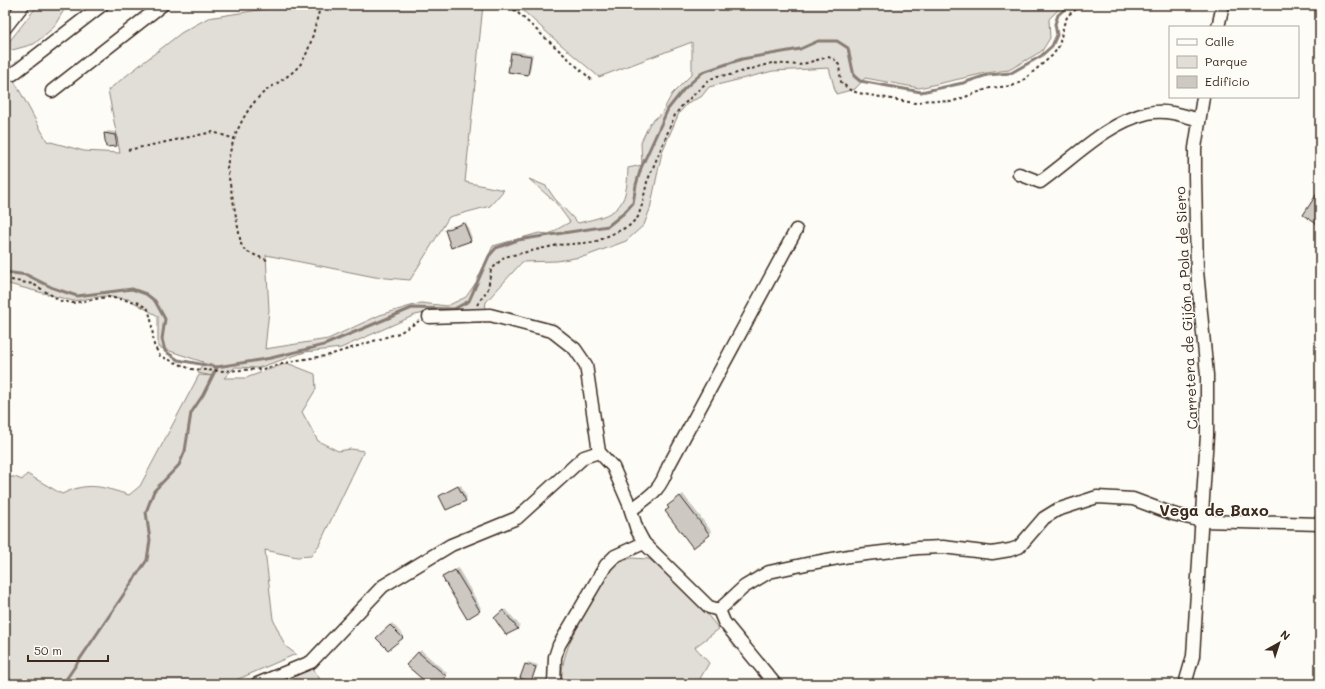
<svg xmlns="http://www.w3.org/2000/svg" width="1325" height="689" viewBox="0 0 1325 689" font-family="Mali,sans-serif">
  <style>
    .green { fill: #e1ded7; stroke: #8e847a }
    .shadow { fill: #0003 }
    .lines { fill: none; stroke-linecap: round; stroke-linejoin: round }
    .stream { stroke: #887d74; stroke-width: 3 }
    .building { fill: #cdc8c2; stroke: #3b2a1e }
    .minor-casing { stroke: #3b2a1e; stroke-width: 15 }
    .path { stroke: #3b2a1e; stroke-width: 2; stroke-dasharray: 3 3; stroke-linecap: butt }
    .minor { stroke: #fdfcf7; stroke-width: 12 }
    .labels { text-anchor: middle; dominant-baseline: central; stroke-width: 3; stroke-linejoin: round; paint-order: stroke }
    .street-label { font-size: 14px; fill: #3b2a1e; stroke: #fdfcf7 }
    .quarter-label { font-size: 16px; font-weight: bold; fill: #3b2a1e; stroke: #fdfcf7 }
  </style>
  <rect width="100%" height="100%" fill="#fdfcf7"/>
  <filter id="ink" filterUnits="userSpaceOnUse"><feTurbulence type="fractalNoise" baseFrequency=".025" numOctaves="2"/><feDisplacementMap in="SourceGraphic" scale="8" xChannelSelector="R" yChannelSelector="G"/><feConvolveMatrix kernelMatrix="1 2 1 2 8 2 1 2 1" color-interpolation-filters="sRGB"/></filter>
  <g filter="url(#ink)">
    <g class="green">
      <polygon points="38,5 67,5 53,28 34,44 5,52 5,47"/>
      <path d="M290 5H483L465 182 504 190 490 206 449 217 410 280 375 277 266 255 269 310 265 349 328 339 380 315 421 303 447 306 466 297 477 281 493 246 539 233 549 234 570 222 556 203 529 179 546 186 555 199 578 223C617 214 627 210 628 168L642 165 641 142 650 123 662 113 672 94 692 74V42L599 77 552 37 517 5H1063L1049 19 1050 38 1042 51 1009 70 986 73 919 88 865 78 855 89 836 94 829 68 773 71 709 87 701 97 689 102 679 113 662 152 650 209 644 225 626 241 586 256 557 261 522 262 486 302 483 323 465 321 434 311 415 315 341 348 305 352 258 368 235 367 224 378H246L287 363 315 374 316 389 302 412 318 441 338 451 351 449 364 451 319 545 311 556 297 557 265 550 273 619 285 646 296 654 227 684H5V477H15L22 480 27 474 62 494C89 481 102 487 129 495L140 486 199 375 213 376 198 373 203 362 158 347V316L128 299 104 296 73 301 5 283V64L47 141 84 151 120 153 108 90 181 33 208 18Z"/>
      <path d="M631 558 649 559 689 592 719 629 695 647 709 663 697 684H562C558 646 594 598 613 565Z"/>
      <polygon points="313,668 321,681 320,684 277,684"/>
    </g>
    <g class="shadow">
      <polygon points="514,51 533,54 530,72 528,74 511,54"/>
      <polygon points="108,131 117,132 118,142 116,145 105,133"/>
      <polygon points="466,222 472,238 470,240 446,231"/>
      <polygon points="461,485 467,498 465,500 441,496"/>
      <polygon points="683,494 712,532 709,534 671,504"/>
      <polygon points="458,568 481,608 479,610 446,575"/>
      <polygon points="506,609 520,626 517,628 497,616"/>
      <polygon points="392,623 404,636 402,638 377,638"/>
      <polygon points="421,650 447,673 438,684 429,684 408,665"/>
      <polygon points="528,662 538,665 531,681 521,677"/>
    </g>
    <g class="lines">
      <g class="stream">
        <polyline points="5,272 27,275 53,288 77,296 132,289 146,294 155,301 165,319 162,339 165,351 178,360 217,367 271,358 324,345 412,308 454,309 469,301 489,256 496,248 518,240 608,226 624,213 633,203 636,185 641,168 668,109 684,89 703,72 742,59 800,49 818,41 837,41 848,48 854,76 860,81 921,92 963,83 987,75 1011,73 1041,56 1052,46 1057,35 1055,24 1058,15 1069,5"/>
        <polyline points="63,684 147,560 150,540 146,512 154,491 179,465 185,451 191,413 203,395 217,367"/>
      </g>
    </g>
    <g class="building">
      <polygon points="511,53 531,56 528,75 508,72"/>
      <polygon points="104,133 115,135 117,146 106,147"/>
      <polygon points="1320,189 1320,226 1303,215"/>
      <polygon points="464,223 471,241 451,248 445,230"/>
      <polygon points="458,486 466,501 446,510 439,496"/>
      <polygon points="680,496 710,535 693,548 665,511 669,508 667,506"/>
      <polygon points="455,570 480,611 467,619 442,577"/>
      <polygon points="503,610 518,629 506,635 494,618"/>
      <polygon points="390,625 403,638 388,650 376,638"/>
      <polygon points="418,652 446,676 439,684 428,684 406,665"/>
      <polygon points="525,664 536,667 531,682 520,678"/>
    </g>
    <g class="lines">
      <defs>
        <g id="minor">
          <polyline points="1218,27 1223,5"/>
          <polyline points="5,28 23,5"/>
          <polyline points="13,74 102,5"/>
          <polyline points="52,91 162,5"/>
          <path d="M1019 174 1040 182C1074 158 1106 123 1148 113 1164 109 1183 115 1199 120"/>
          <polyline points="429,317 490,315 552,331 575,349 586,365 599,452 613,467 629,504 637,530 644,543 709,607 719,610 724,622 775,684"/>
          <path d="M631 510C651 495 660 491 668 467L796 230"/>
          <polyline points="719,610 744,587 769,572 811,563 849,556 918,548 943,547 992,553 1010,550 1019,547 1044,518 1057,510 1097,497 1133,499 1173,514 1202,521 1320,524"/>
          <polyline points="257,684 311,662 383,586 451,545 517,518 584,457 599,452"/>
          <polyline points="554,684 555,657 559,645 606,565 615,556 644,543"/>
          <polyline points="1185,684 1193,656 1207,435 1207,375 1197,271 1195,176 1195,148 1203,97"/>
        </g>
      </defs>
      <use href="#minor" class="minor-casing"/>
      <g class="path">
        <polyline points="509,5 593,81"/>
        <polyline points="128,150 213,132 235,139"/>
        <path d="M267 260 245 251 241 244 227 167C231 140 245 106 267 90 278 82 290 76 299 66 311 52 315 23 321 5"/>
        <polyline points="5,279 33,284 61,301 73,303 107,297 137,302 148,309 151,319 154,345 160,356 191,369 221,371 263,369 298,360 326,356 399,333 419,321"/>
        <polyline points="477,305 488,289 491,270 504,257 558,245 595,242 629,226 638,217 642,205 647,182 675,115 681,107 709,80 717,76 730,75 772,63 799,65 828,57 834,59 839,65 841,82 850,90 858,93 914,103 929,100 951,102 990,88 1012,86 1021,82 1053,55 1059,46 1064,24 1068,15 1082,5"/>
      </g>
      <use href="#minor" class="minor"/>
    </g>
  </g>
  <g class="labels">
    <g class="street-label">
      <text transform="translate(1186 308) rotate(-93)">Carretera de Gijón a Pola de Siero</text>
    </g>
    <g class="quarter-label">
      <text x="1214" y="509">Vega de Baxo</text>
    </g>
  </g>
  <rect width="1325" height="689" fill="none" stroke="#fdfcf7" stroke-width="20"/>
  <rect x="10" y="10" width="1305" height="669" fill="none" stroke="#3b2a1e" stroke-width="1.5" filter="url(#ink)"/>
  <rect x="1169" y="26" width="130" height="72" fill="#fdfcf7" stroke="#afa8a0"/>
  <rect x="1177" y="39" width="20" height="6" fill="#fdfcf7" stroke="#afa8a0"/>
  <text x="1205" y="46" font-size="12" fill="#3b2a1e">Calle</text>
  <rect x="1177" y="56" width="20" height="12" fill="#e1ded7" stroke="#afa8a0"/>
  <text x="1205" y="66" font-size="12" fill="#3b2a1e">Parque</text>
  <rect x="1177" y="76" width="20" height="12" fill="#cdc8c2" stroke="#afa8a0"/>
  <text x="1205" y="86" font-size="12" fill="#3b2a1e">Edificio</text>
  <g transform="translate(1279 643) rotate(39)" stroke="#fdfcf7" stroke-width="3" paint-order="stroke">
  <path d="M0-3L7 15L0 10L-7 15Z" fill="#3b2a1e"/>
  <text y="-6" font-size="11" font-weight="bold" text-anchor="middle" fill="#3b2a1e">N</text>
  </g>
  <path d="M28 655v6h80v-6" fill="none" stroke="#3b2a1e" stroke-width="2"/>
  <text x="34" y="655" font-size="12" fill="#3b2a1e" stroke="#fdfcf7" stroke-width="3" paint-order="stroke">50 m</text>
</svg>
